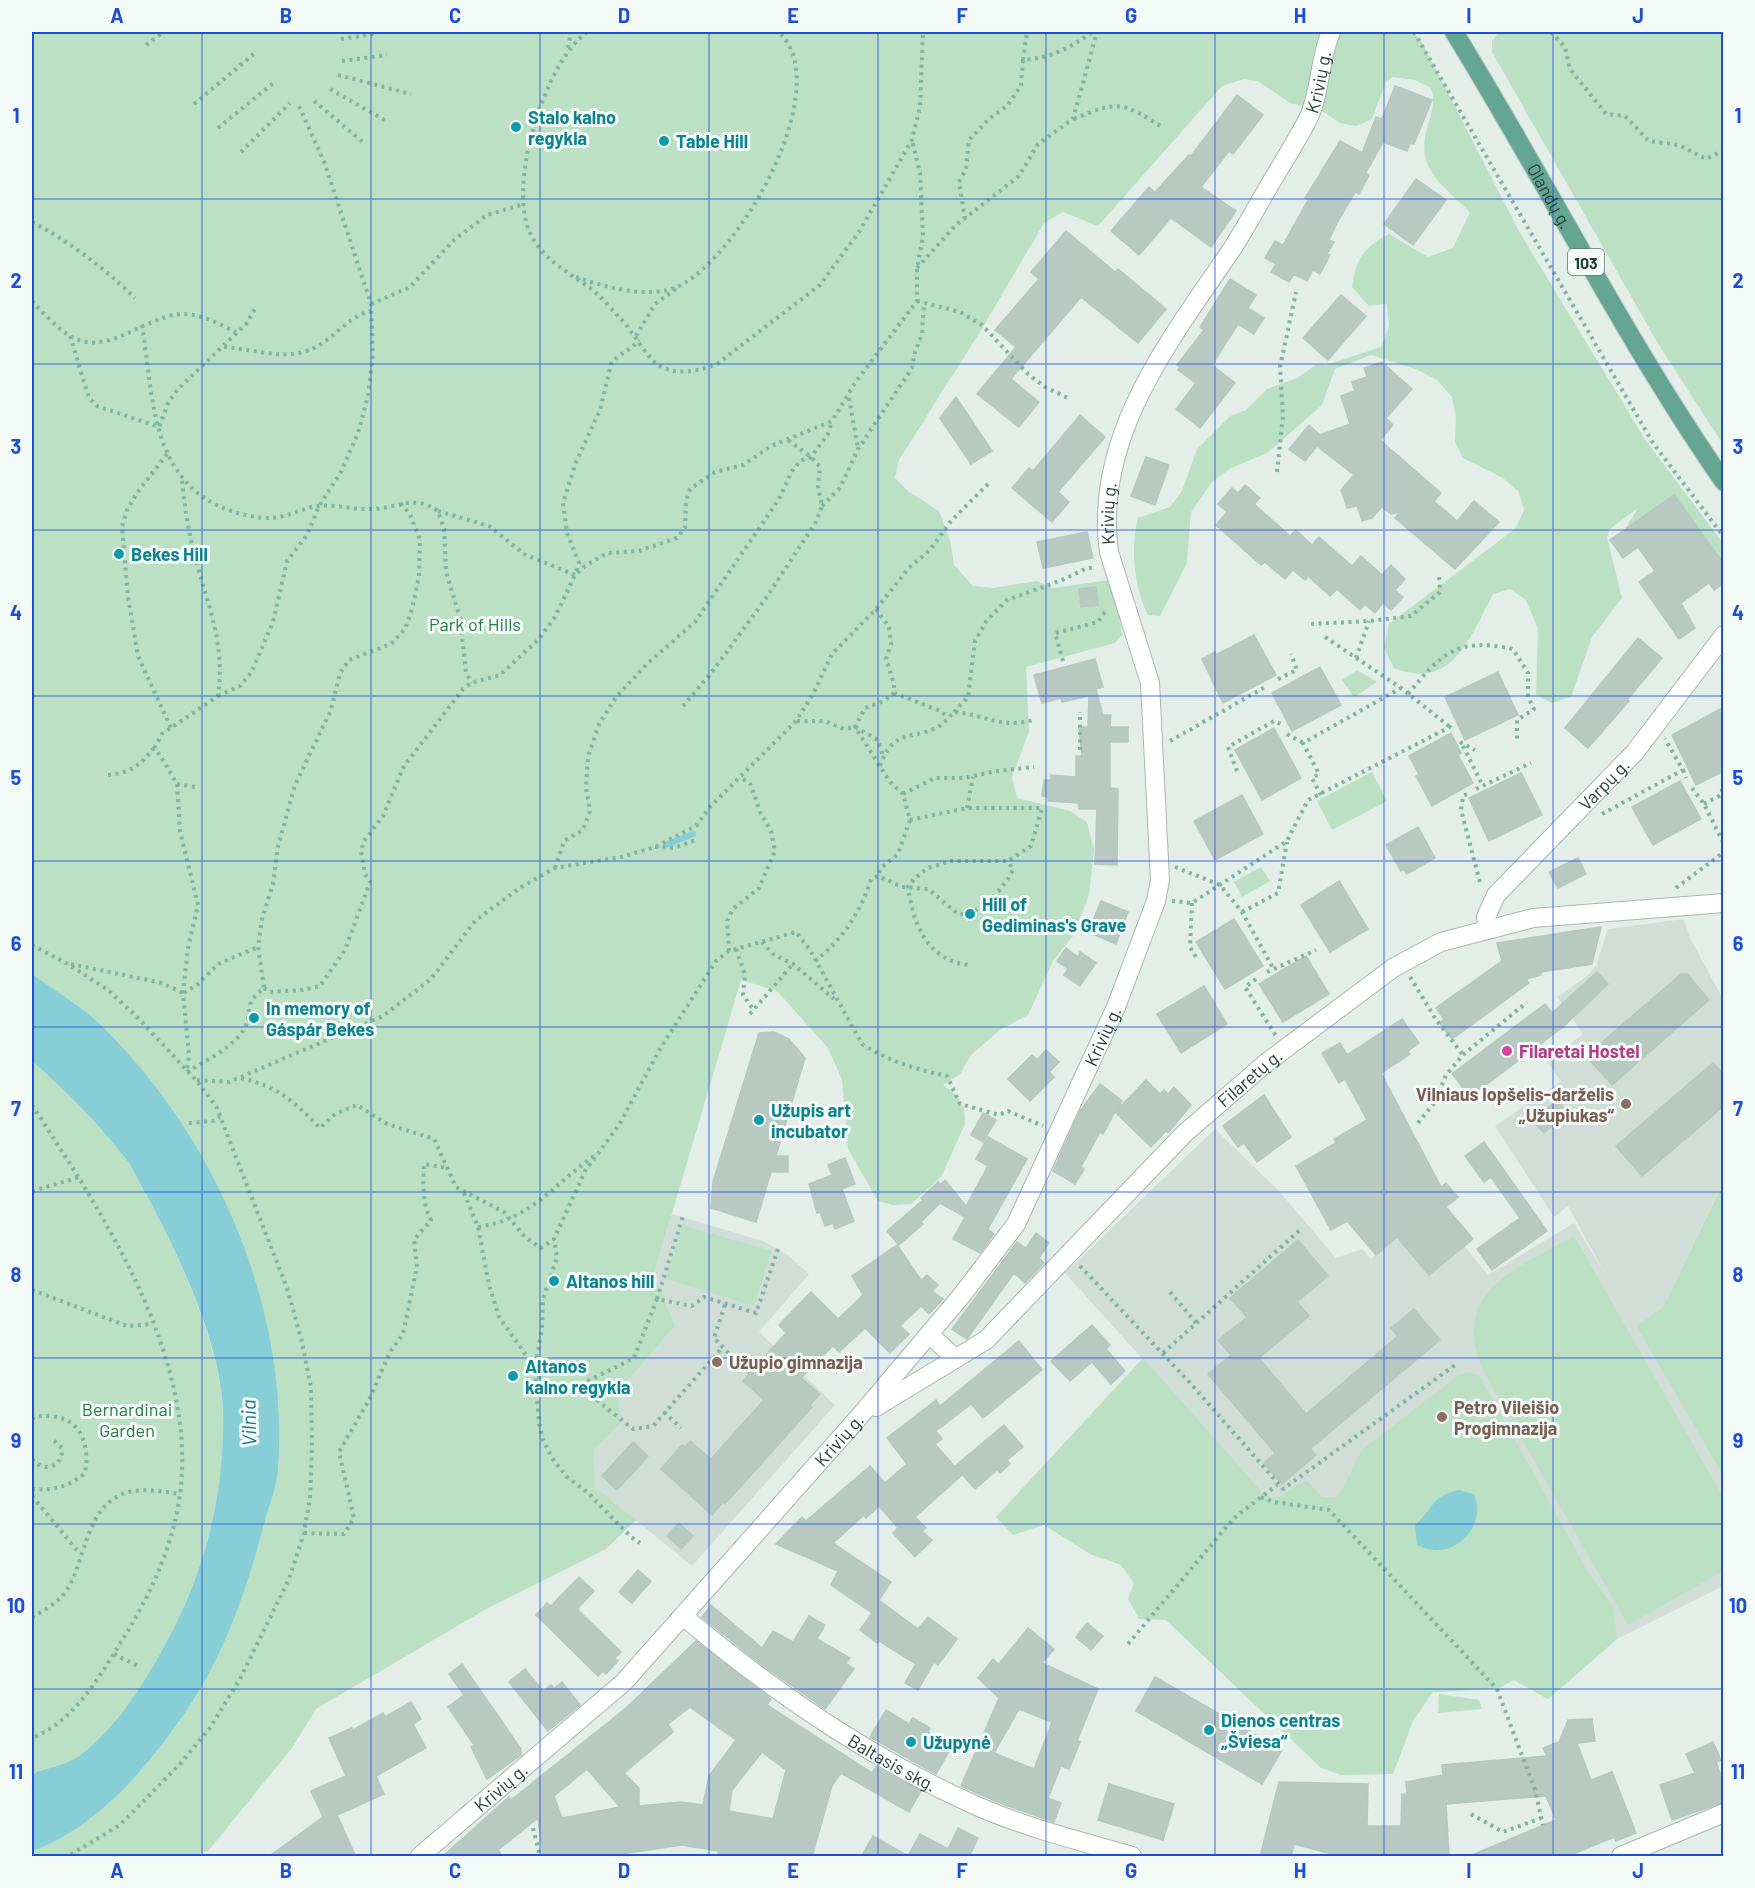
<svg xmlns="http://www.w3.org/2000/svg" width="1755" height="1888" viewBox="0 0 1755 1888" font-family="Barlow,sans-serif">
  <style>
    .built { fill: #d1ded7 }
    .green { fill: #bbe0c3 }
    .water { fill: #88ced6 }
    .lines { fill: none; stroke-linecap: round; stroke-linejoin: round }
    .stream { stroke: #88ced6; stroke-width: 6 }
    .building { fill: #b8c9c1; stroke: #b5c8bf; stroke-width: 1.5; fill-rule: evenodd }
    .street-casing { stroke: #a5b7af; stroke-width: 20 }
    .primary-casing { stroke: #c1cac7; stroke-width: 20 }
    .path { stroke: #81b4a1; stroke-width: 4; stroke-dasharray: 3 4.5; stroke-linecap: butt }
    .street { stroke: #fff; stroke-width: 18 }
    .primary { stroke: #65a692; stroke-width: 18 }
    .grid { fill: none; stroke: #1d4ed8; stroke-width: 1.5; stroke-opacity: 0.55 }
    .culture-dot { fill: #0f9aa8; stroke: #f4faf7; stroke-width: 2 }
    .hotel-dot { fill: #d1479c; stroke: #f4faf7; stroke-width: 2 }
    .education-dot { fill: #8d6e63; stroke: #f4faf7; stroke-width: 2 }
    .labels { text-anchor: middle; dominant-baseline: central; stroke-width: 6; stroke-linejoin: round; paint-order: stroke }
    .shield { fill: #f4faf7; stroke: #607871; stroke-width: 1.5 }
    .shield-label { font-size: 16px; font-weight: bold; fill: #214137 }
    .street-label { font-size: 18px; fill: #214137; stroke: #f4faf7 }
    .culture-label { font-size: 18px; font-weight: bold; fill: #0d838f; stroke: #f4faf7; text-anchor: start }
    .park-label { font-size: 18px; fill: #287b44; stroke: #f4faf7 }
    .hotel-label { font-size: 18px; font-weight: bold; fill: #b23c85; stroke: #f4faf7; text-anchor: start }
    .education-label { font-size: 18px; font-weight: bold; fill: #785e54; stroke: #f4faf7; text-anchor: start }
    .water-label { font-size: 20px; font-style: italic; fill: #177481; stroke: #f4faf7 }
    .neatline { fill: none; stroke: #1d4ed8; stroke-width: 2 }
    .grid-label { font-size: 20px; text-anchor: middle; font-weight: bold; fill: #1d4ed8 }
  </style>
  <rect width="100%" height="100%" fill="#e3eee8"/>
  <g class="built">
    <polygon points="1684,919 1690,938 1723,999 1723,1193 1719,1190 1663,1307 1636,1326 1723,1476 1723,1586 1617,1639 1548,1699 1514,1680 1492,1675 1306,1480 1275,1499 1264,1494 1065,1273 1215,1129 1278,1190 1336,1258 1362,1249 1371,1259 1406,1229 1464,1246 1488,1275 1574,1223 1605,1274 1568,1206 1554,1217 1495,1126 1561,1081 1547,1062 1583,1034 1557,997 1586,977 1596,966 1608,929"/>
    <polygon points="672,1214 763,1241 788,1255 809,1274 759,1332 835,1405 692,1566 595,1487 594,1450 620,1424 618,1392 675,1326 654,1274"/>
  </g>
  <g class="green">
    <path d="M32 32H1413L1420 39 1520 233 1646 441 1723 543V564L1674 495 1625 529 1638 508 1610 529 1607 537 1622 598 1592 637 1571 697 1552 703 1536 695 1538 629 1526 600 1510 589 1493 594C1471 635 1453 692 1394 668L1384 648 1389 624 1516 528 1524 510 1519 492 1503 478 1463 458 1455 442 1456 418 1452 397 1437 380 1416 369 1371 355 1335 369 1322 405 1267 453 1231 468 1212 482 1191 512 1187 563 1160 616 1148 615C1134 588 1130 547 1138 518L1170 507 1182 491 1197 449 1230 416 1246 410 1267 389 1297 378 1317 364 1326 365 1381 347 1389 326 1387 304 1369 306 1352 287C1356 258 1363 248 1389 234L1428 257 1453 248 1470 212C1443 186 1415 169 1427 128 1431 113 1436 103 1431 88L1415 80 1392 77 1386 82 1372 119 1356 126 1340 123 1322 111 1290 103 1258 81 1244 79 1222 86 1098 226 1063 212 1044 223 983 327 899 460 895 478 909 492 939 511 950 540 954 565 973 586 993 588 1037 581 1053 588 1109 580 1114 586 1122 635 1115 643 1026 667 1029 731 1012 778 1017 798 1070 811 1087 822 1094 849 1089 895 1073 936 1053 961 1028 1015 1001 1029 972 1054 960 1074 943 1085 955 1094 964 1108 965 1124 941 1177 911 1204 893 1205 878 1201 848 1149 842 1080 828 1048 777 991 741 980 654 1274 675 1326 618 1392 620 1424 594 1450 595 1487 636 1520 606 1549 488 1608 316 1709 292 1748 209 1850 196 1856H32V1851C99 1824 149 1766 189 1707 227 1650 249 1583 266 1517 270 1503 277 1487 278 1471 290 1313 213 1133 100 1024 80 1005 54 990 32 974Z"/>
    <polygon points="1499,32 1723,32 1723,444 1660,347 1492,52 1492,41"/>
    <polygon points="1357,670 1377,682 1354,697 1342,680"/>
    <polygon points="1372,772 1387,801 1332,830 1317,801"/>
    <polygon points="1261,867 1270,881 1242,897 1234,882"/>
    <path d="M32 1061C66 1091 98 1123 126 1159 134 1169 139 1183 146 1194 178 1253 220 1344 223 1411 225 1497 203 1579 160 1654 139 1691 114 1730 79 1756 68 1764 50 1768 36 1772L32 1777Z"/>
    <polygon points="1720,1189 1724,1193 1723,1476 1636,1326 1663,1307"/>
    <polygon points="683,1225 771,1251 754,1306 666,1279"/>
    <path d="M1574 1236 1723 1497V1571L1628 1625 1483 1371C1449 1290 1517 1269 1574 1236Z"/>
    <path d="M1143 1358 1264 1494 1275 1499 1306 1480 1323 1497H1336C1349 1483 1352 1464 1363 1449L1459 1375 1469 1372 1479 1375 1587 1570 1613 1607 1617 1639 1548 1699 1514 1680 1497 1689 1433 1692 1413 1721 1393 1774 1341 1775 1321 1768 1166 1620 1139 1619 1128 1599 1134 1583 1121 1565 1090 1554 1044 1525 1013 1535 996 1517Z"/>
    <polygon points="1439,1694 1479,1700 1482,1709 1438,1713"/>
  </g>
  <g class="water">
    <path d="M32 974C54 990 80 1005 100 1024 216 1137 290 1308 278 1471 277 1486 270 1503 266 1517 249 1583 227 1650 189 1707 150 1764 99 1827 32 1851V1777L36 1772C49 1768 68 1764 79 1756 114 1730 139 1691 160 1654 203 1579 225 1498 223 1411 221 1344 178 1253 146 1194 139 1183 134 1169 126 1159 98 1123 66 1091 32 1061Z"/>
    <path d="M1459 1490 1474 1494C1488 1527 1452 1564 1417 1545L1415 1525C1436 1507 1429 1497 1459 1490Z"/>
  </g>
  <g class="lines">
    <polyline class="stream" points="666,845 693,834"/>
  </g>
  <g class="building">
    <polygon points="1395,86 1432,100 1414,144 1410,143 1407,151 1383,142 1366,173 1369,175 1359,194 1355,192 1337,223 1329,240 1334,242 1327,254 1330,255 1320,274 1313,270 1307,281 1294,274 1289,282 1271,272 1276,264 1265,258 1275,241 1283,245 1308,200 1305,198 1340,141 1362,153 1376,117 1382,119"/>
    <polygon points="1237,95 1263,115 1233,154 1229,151 1201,187 1236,211 1211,247 1171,218 1139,255 1111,231 1149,187 1155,192 1189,155 1191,156"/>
    <polygon points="1416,179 1446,200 1413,245 1384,224"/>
    <polygon points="1066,231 1115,272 1118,269 1166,309 1138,343 1081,297 1011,379 1039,402 1019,427 977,394 1016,347 995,330 1039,279 1031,272"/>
    <polygon points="1230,279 1256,295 1248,308 1264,318 1254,334 1238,324 1212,365 1235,383 1200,428 1176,409 1196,383 1178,370 1180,367 1177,365 1204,330 1200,327"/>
    <polygon points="1341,295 1366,316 1328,360 1303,338"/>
    <polygon points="1382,362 1412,389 1386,418 1393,425 1380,440 1441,493 1434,501 1457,521 1474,501 1499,522 1455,569 1395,518 1400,512 1391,514 1382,507 1372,518 1362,521 1357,506 1347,508 1341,490 1354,475 1317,446 1305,461 1289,449 1309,425 1320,435 1350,424 1341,396 1355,391 1352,382 1367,377 1364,368"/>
    <polygon points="956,397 992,451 971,464 940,418"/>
    <polygon points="1080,415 1105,437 1058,492 1069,502 1052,522 1012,488 1029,468 1033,471"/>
    <polygon points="1146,457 1169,465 1155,505 1131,496"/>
    <polygon points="1245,485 1260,498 1254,504 1290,536 1296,530 1312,545 1319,537 1352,566 1361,556 1382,575 1391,565 1405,579 1395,590 1403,597 1391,610 1383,603 1375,613 1365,604 1360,610 1337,589 1330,596 1308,576 1305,580 1293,570 1285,579 1265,562 1261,565 1216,525 1227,512 1218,504 1232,488 1238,493"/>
    <polygon points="1674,495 1724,564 1724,583 1714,590 1709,583 1681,603 1695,628 1679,639 1639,582 1655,571 1638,547 1623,558 1610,540"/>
    <polygon points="1087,532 1093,558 1043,568 1037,542"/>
    <polygon points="1096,587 1098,605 1081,607 1079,589"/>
    <polygon points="1254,635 1276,675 1223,703 1202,659 1215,652 1216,655"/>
    <polygon points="1638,638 1662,658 1627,700 1629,701 1588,748 1565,728"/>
    <polygon points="1095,659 1103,687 1096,689 1103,715 1111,715 1110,727 1128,727 1128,742 1110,742 1110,788 1118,789 1117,865 1095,864 1097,809 1079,809 1079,803 1048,801 1048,797 1042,796 1044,780 1051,780 1051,775 1076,777 1076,756 1082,756 1079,727 1088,727 1089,696 1062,702 1061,698 1042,703 1034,675"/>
    <polygon points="1320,667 1341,705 1292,731 1272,693"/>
    <polygon points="1498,672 1518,715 1465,740 1445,697"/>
    <polygon points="1724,707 1724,771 1696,785 1672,735"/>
    <polygon points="1274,728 1301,778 1262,800 1235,750"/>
    <polygon points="1451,733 1461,753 1458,755 1473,783 1432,806 1416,776 1419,774 1409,756"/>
    <polygon points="1521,773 1542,815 1489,841 1469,798"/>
    <polygon points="1680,781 1701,819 1653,845 1632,807"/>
    <polygon points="1242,795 1263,834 1215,860 1194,821"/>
    <polygon points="1418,827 1435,858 1407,874 1404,870 1401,871 1386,845"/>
    <polygon points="1578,858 1586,874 1558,888 1549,872"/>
    <polygon points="1339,881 1368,929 1330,952 1301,905"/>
    <polygon points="1101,901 1128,912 1116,944 1088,932"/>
    <polygon points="1234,919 1263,966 1225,989 1196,942"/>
    <polygon points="1601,927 1592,964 1541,972 1541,975 1526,979 1529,983 1452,1039 1440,1023 1444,1019 1436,1008 1502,961 1497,943"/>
    <polygon points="1066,948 1078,957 1080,952 1096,963 1080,986 1064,975 1068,969 1057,961"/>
    <polygon points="1306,956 1329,994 1283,1022 1259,984"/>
    <polygon points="1597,972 1608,984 1563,1027 1470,1097 1452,1074 1545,1004 1552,1013"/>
    <polygon points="1681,974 1687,974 1709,1000 1612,1085 1586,1056"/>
    <polygon points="1204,986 1227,1024 1181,1053 1157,1014"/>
    <polygon points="1402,1019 1419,1043 1408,1051 1410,1054 1381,1073 1441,1187 1446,1183 1458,1197 1446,1207 1473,1239 1429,1275 1397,1237 1376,1255 1347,1221 1331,1230 1296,1166 1336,1143 1334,1139 1367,1120 1345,1079 1339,1083 1322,1053 1340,1043 1347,1055"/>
    <polygon points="774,1032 789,1039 805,1058 776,1156 788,1156 788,1172 771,1172 756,1222 711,1208 713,1182 759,1033"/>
    <polygon points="1046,1050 1059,1062 1049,1072 1054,1077 1030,1101 1008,1079 1032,1055 1037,1060"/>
    <polygon points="1713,1063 1724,1075 1724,1106 1642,1176 1616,1146"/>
    <polygon points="1146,1080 1160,1094 1164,1090 1168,1094 1174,1087 1191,1105 1168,1133 1166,1131 1151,1147 1115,1112 1103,1134 1100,1132 1081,1167 1084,1169 1075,1184 1053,1171 1080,1111 1100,1084 1122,1101 1117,1110"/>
    <polygon points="1264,1095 1291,1137 1257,1162 1244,1143 1238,1147 1223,1126"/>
    <polygon points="1557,1100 1567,1112 1544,1133 1533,1121"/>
    <polygon points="983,1113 996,1120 983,1142 971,1135"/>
    <polygon points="988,1137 1027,1159 988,1229 994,1234 980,1253 953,1239 965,1217 940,1203 921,1222 923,1224 899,1245 887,1231 923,1200 921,1198 938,1182 940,1185 945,1180 966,1206 988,1166 976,1159"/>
    <polygon points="1484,1142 1547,1231 1492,1270 1477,1249 1520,1218 1491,1177 1484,1182 1465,1156"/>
    <polygon points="845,1158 855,1184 842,1189 854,1221 835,1229 833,1223 825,1226 820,1212 817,1213 809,1184 832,1175 828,1165"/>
    <polygon points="1036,1233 1049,1243 1039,1258 1044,1263 1025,1283 1014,1273 967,1339 952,1329 1017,1242 1026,1248"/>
    <polygon points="1298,1240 1328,1276 1297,1302 1309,1316 1259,1358 1306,1414 1398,1336 1391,1328 1414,1309 1440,1340 1310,1449 1316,1455 1282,1484 1264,1463 1275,1453 1208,1374 1231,1355 1218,1340 1247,1317 1230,1298"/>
    <polygon points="897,1245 921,1280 927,1275 938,1285 932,1291 943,1299 929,1314 921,1306 900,1326 909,1334 890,1353 865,1328 839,1352 833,1346 801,1378 820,1394 810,1405 812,1407 725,1504 723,1502 712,1515 661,1469 682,1445 685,1447 690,1441 711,1459 764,1400 743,1381 749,1374 746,1371 756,1361 759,1363 786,1333 779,1325 811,1292 838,1319 863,1295 852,1276"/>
    <polygon points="1092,1325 1110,1345 1106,1349 1125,1371 1111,1384 1092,1362 1070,1381 1051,1361"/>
    <polygon points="1019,1341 1042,1370 983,1418 971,1404 936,1431 942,1439 935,1444 962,1475 915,1517 926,1528 922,1531 932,1540 915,1557 893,1533 898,1528 879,1506 866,1518 864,1515 833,1543 891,1582 879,1600 918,1629 928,1617 957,1639 938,1665 934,1662 918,1690 905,1683 916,1664 879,1641 877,1643 860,1630 872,1613 831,1585 838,1571 776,1544 802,1517 806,1521 870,1466 885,1483 907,1464 887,1438 936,1400 940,1406"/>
    <polygon points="1004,1425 1023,1447 1007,1460 1010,1464 1000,1473 997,1470 975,1489 955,1466"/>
    <polygon points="633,1442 648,1456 617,1490 602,1476"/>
    <polygon points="679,1523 693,1536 681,1549 667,1536"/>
    <polygon points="638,1570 651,1581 632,1603 619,1592"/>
    <polygon points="579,1577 594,1591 577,1609 621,1652 615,1658 618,1661 606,1674 603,1671 598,1676 536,1615 547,1603 551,1606"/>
    <polygon points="711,1605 762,1648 773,1631 793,1642 809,1616 825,1625 817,1639 850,1658 846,1663 854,1669 825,1709 758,1662 702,1617"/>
    <polygon points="1087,1623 1103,1636 1091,1650 1076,1637"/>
    <path d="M1028 1628 1054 1649 1042 1663 1098 1689 1077 1741 1080 1742 1069 1769 1061 1766 1048 1798 1061 1803 1054 1822 1000 1803 961 1786 999 1698 978 1678 993 1659 999 1664ZM1019 1709 1052 1722 1034 1769 994 1753Z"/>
    <path d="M696 1641 771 1699 767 1705 872 1773 876 1767 921 1791 909 1812 841 1773 832 1786 812 1857H734L718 1853V1851L682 1845 600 1857H543L538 1818 498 1850 503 1857H442L509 1797 511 1800 626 1708ZM690 1707 736 1740 709 1776 703 1805 681 1802 639 1806V1788L624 1773 673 1732 668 1724ZM762 1752 786 1770 773 1819 729 1811 732 1790ZM587 1769 620 1807 562 1818 554 1796Z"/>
    <polygon points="462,1664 521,1749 521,1755 487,1779 471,1747 474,1745 448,1707 464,1695 449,1674"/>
    <polygon points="525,1669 543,1691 551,1685 554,1688 562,1682 580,1705 548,1731 509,1682"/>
    <polygon points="1155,1677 1282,1750 1262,1784 1136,1711"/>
    <polygon points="411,1702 421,1719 413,1724 426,1748 376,1776 384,1794 337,1815 356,1857 268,1857 323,1817 311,1791 346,1776 329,1738 352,1728 353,1730 383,1713 385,1717"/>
    <polygon points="886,1710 909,1724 913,1718 930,1728 928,1732 952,1746 936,1774 870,1737"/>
    <polygon points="1592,1719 1595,1741 1577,1743 1591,1780 1612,1772 1636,1833 1616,1841 1614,1837 1566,1857 1467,1857 1556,1820 1546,1796 1446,1804 1449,1857 1343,1857 1294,1844 1291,1857 1260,1857 1279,1782 1368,1784 1367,1826 1401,1826 1402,1794 1407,1795 1406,1782 1443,1775 1442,1765 1547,1756 1543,1748 1559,1742 1568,1720"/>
    <polygon points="1713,1742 1721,1760 1716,1762 1724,1784 1724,1802 1672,1820 1660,1785 1695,1773 1686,1754"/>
    <polygon points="1109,1784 1174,1804 1163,1840 1098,1820"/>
    <polygon points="958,1828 978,1838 969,1857 861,1857 873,1836 908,1856 920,1834 948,1849"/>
  </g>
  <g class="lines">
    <defs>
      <g id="street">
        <path id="s1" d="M1488 928 1486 917 1496 895 1635 752 1724 635"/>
        <polyline points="930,1335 955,1358"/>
        <path id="s2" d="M876 1407 986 1340 1185 1133 1266 1063 1393 968 1441 942 1533 918 1724 903"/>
        <path id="s3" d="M683 1616C772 1691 869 1758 977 1806 1027 1828 1080 1841 1132 1856"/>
        <path id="s4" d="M420 1856 624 1682 859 1417 962 1295 1016 1224 1116 1007 1156 901 1160 880 1150 683 1109 552C1093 438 1169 341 1230 252 1244 231 1256 208 1269 186 1282 164 1296 142 1308 119 1321 92 1319 59 1331 32"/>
        <polyline points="1621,1856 1724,1813"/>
      </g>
      <g id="primary">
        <path id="s5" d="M1454 32C1546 181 1624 338 1724 482"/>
      </g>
    </defs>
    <use href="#street" class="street-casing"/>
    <use href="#primary" class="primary-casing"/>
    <g class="path">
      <path d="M587 32C545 62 507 185 530 233 543 260 567 271 590 288 602 297 612 310 622 320 634 333 646 357 660 366 678 376 699 371 717 364L820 285 859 232 912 140 920 107 923 32"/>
      <polyline points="1414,32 1653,443 1724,537"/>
      <polyline points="1551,32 1565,47 1570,69 1606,114 1625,116 1649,141 1679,145 1706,159 1724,150"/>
      <polyline points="341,39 374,34"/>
      <polyline points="146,45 164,32"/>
      <polyline points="568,48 571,32"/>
      <polyline points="1023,60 1027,32"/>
      <polyline points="342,61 387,55"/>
      <polyline points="338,75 411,94"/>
      <polyline points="330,89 388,122"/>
      <polyline points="314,101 365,144"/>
      <polyline points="194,104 255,53"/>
      <path d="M1074 119C1118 100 1122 102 1162 127"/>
      <polyline points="218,128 276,81"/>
      <polyline points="241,152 290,103"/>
      <path d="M965 219 959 182 966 169 969 140 990 118 1007 106 1021 86 1023 60C1050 58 1071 48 1092 32"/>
      <path d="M32 222C70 242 104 268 135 298"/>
      <polyline points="917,268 955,226 1019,176 1038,144 1073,119 1097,32"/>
      <path d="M576 277C605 287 649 300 679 286 739 257 837 88 779 32"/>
      <path d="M32 301C43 313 56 327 70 336 106 358 144 317 180 314 200 313 220 324 237 333"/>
      <polyline points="917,301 960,312 982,325 1028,374 1045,387 1070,399"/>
      <polyline points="371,304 410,287 454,240 487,215 524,204"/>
      <path d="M142 325C153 391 149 475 221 507 235 513 254 518 269 518 286 518 302 508 318 506 335 504 355 510 373 509 400 508 412 494 438 511L444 529 446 572 460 618 466 672 471 683"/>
      <polyline points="70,336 89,398 97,406 159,427 169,401 178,389 246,324 255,309"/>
      <polyline points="636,336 655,304 677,288"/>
      <path d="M224 347C257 349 290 364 321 344 339 333 350 316 371 311"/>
      <polyline points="849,398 858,449"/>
      <polyline points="167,454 137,493 127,510 122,527 128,597 138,656 172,730"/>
      <polyline points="1277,472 1283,416 1280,367 1296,292"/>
      <path d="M182 481C185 509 189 536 197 564 210 612 225 645 218 696L162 734 155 747 177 784 180 831 198 905 188 948 183 993 189 1055 187 1071"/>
      <polyline points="822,506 840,488 858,449 912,368 915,352 922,334 924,303"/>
      <polyline points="438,511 489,526 524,554 575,575 579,563 567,533 563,503 576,462 600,410 612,361 640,341"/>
      <polyline points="876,609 889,627 891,644 886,659 894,684 894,693 884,701 865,708 855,727 890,782 903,794 910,820 898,854 881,868 878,876"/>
      <polyline points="1311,624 1369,621 1411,616 1440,592 1439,573"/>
      <polyline points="1325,637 1401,688 1450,727"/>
      <polyline points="1356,658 1369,621"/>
      <polyline points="1063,661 1055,633 1098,622 1107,609"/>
      <polyline points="1278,679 1297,670 1291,654"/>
      <polyline points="894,693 938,710 949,717"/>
      <path d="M1408 694C1442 653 1457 637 1513 649L1528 673V697L1534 709 1517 720V743"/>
      <polyline points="218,696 240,686 251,673 273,622 287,561 307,535 319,506 341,472 358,433 368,396 373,354 371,304 325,164 299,106"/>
      <polyline points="683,706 712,672 764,601 816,522 822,506 818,486 820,467 811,457 788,440"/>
      <polyline points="954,712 968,697 975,641 987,620 1007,600 1062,580 1085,569 1096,567"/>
      <polyline points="797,721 824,721 844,729 855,727 878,740 883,756"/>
      <polyline points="1287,734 1303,743"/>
      <polyline points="1170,741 1267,686"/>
      <polyline points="1460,742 1475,750"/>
      <polyline points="1463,746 1483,786"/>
      <polyline points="1080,750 1080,712"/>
      <path d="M880 766C893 729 910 740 936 728 943 725 949 717 954 712 987 715 1000 729 1034 720"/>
      <polyline points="1683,770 1686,778"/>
      <polyline points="1237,771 1228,747 1274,721 1281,724"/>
      <path d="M108 775C131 773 140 765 155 747"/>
      <polyline points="177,784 195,787"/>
      <polyline points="1692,788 1704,804 1724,844"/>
      <polyline points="1476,789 1531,763"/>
      <polyline points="903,794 935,778 964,778 996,771 1034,767"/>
      <polyline points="1467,794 1463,796 1461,810 1481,886"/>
      <polyline points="1321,795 1312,778 1319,774 1303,743 1401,688"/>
      <polyline points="1704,804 1721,795 1724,781"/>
      <polyline points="967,808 973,777"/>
      <polyline points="1602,814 1683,770 1665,739"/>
      <path d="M910 820 967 808H1042L1031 846 1008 861H951L928 868 915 878 908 887C913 924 928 962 970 965"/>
      <polyline points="655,847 674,848 696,840"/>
      <polyline points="1175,867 1220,885 1242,912 1273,968"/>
      <polyline points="555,868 564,841 583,830 590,811 586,787 588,757 599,724 616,697 648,663 695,622 779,499 792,471 800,461 811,457 828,434 832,421"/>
      <polyline points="1676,888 1724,852"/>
      <polyline points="1172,901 1192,903 1287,841 1308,800 1450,727 1454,731"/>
      <polyline points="1192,903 1190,947 1197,959"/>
      <polyline points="1242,912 1278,893 1287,842"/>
      <polyline points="762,942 773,954 793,964 834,999"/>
      <polyline points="32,945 68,964 108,990 139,1019 196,1080 216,1106 287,1288 301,1338 311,1387 312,1448 310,1498 304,1533 289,1579 240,1679 210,1728 180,1764 120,1825 68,1856"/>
      <polyline points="736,949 745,975 743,995 753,1009"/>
      <polyline points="729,951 727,921 733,909 759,888 775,851 771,831 760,812 751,785 742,778"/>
      <path d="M815 961C842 940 861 912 871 879L878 876 902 887 928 889 958 914C979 917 1005 887 1013 870L1008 861"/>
      <polyline points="71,964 162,983 183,993"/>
      <polyline points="1267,972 1316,950"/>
      <polyline points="1410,977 1435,1018 1463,1055"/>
      <polyline points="1256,979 1245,987 1276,1036"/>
      <polyline points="264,988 270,992 302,990 320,986 345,950 370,882 365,874 361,851 364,841 383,816 404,766 463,689 471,683 500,675 539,639 555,617 575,575 585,566 607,553 639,551 677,538 685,527 686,501 690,489 715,472 743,465 771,446 832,421 855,383 917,301 917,268 923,237 920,173 912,140"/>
      <polyline points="184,993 198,984 218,964 258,947"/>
      <polyline points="750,1014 793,964"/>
      <path d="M187 1072C205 1061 233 1048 244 1029 254 1011 241 1006 264 988L258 947 262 919 273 884 278 846 295 785 331 710 340 673 349 660 391 644 405 629 412 609 419 576 420 540 410 514 400 503"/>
      <path d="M241 1078C279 1087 293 1101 320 1128L335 1114 357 1105 387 1124 434 1139 456 1187 504 1212 525 1237 541 1248 554 1239"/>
      <polyline points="197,1080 229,1082 383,1016 431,979 475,921 521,887 555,868 621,857 655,847 696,826 710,807 796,721 813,694 832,654 876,609 909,568 930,550 951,521 990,482"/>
      <path d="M32 1105C103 1214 198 1357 180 1495 173 1545 151 1594 124 1637 100 1676 75 1721 32 1738"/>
      <polyline points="189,1123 213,1121 220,1117"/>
      <polyline points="1418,1123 1435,1102 1446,1075 1463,1055 1527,1002"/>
      <polyline points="32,1191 80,1177"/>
      <polyline points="464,1193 478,1227 489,1285 499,1317 535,1368 539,1423 543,1440 552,1458 567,1477 587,1492 631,1537 640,1543"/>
      <path d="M478 1227C532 1219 553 1185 594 1156"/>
      <path d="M778 1249 756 1313 704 1297 692 1306 657 1299 634 1358 570 1390 554 1393 543 1386 535 1368 542 1328 543 1299 557 1258 554 1239 585 1171 619 1125 660 1049 716 961 729 951 796 932 810 950 862 1044C888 1061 918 1070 947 1076L960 1104 999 1115 1008 1111 1043 1126"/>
      <polyline points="1080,1266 1192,1385 1283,1489 1458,1363"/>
      <polyline points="32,1290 127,1326 153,1324"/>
      <polyline points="1170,1292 1196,1323"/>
      <polyline points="657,1299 683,1216"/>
      <polyline points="725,1305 714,1338 738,1363"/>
      <polyline points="1163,1353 1300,1230"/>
      <polyline points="579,1386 633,1429 653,1426 722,1348"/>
      <polyline points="664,1412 681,1428"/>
      <path d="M32 1419C37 1415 43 1416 50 1416 82 1418 90 1447 85 1473 67 1488 54 1490 32 1489"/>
      <path d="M32 1459C44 1473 63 1468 62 1448L51 1438"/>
      <polyline points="32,1496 80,1554"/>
      <polyline points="1261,1497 1274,1502 1329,1510 1497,1689 1535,1790 1543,1825"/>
      <path d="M304 1533 344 1534 354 1518 339 1452 369 1400 390 1352 403 1334 417 1267 414 1240 431 1220C422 1202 423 1183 424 1164L447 1168"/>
      <path d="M32 1617C43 1611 56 1604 65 1593 87 1562 84 1503 129 1492 145 1488 164 1492 180 1494"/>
      <polyline points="1128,1644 1234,1518 1277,1485"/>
      <polyline points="114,1654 140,1667"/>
      <polyline points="1471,1814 1503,1832 1541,1818"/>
      <polyline points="533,1828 540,1856"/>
    </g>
    <use href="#street" class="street"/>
    <use href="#primary" class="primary"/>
  </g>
  <path class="grid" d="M202 32V1856M371 32V1856M540 32V1856M709 32V1856M878 32V1856M1046 32V1856M1215 32V1856M1384 32V1856M1553 32V1856M32 199H1724M32 364H1724M32 530H1724M32 696H1724M32 861H1724M32 1027H1724M32 1192H1724M32 1358H1724M32 1524H1724M32 1689H1724"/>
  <g class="culture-dot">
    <circle cx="516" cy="127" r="6"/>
    <circle cx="664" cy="141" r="6"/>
    <circle cx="119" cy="554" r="6"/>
    <circle cx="970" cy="914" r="6"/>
    <circle cx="254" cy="1018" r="6"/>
    <circle cx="759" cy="1120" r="6"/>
    <circle cx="554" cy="1281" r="6"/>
    <circle cx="513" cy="1376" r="6"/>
    <circle cx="1209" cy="1730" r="6"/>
    <circle cx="911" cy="1742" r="6"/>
  </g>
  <circle class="hotel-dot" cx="1507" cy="1051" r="6"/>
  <g class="education-dot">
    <circle cx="1626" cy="1104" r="6"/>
    <circle cx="717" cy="1362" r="6"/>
    <circle cx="1442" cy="1417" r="6"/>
  </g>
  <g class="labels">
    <rect class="shield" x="1568" y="249" width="36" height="26" rx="4.5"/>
    <g class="shield-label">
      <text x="1586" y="262">103</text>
    </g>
    <g class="street-label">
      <text stroke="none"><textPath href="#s4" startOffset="2104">Krivių g.</textPath></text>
      <text stroke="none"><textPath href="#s5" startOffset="190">Olandų g.</textPath></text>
      <text stroke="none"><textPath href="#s4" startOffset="1618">Krivių g.</textPath></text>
      <text stroke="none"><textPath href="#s1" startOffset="190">Varpų g.</textPath></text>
      <text stroke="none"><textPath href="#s4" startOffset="1078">Krivių g.</textPath></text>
      <text stroke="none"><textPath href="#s2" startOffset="501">Filaretų g.</textPath></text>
      <text stroke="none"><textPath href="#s4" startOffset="592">Krivių g.</textPath></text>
      <text stroke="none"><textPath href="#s3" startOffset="256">Baltasis skg.</textPath></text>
      <text stroke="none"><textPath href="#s4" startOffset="106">Krivių g.</textPath></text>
    </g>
    <g class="culture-label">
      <text x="528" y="117">Stalo kalno<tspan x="528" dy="21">regykla</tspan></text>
      <text x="676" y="141">Table Hill</text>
      <text x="131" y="554">Bekes Hill</text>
      <text x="982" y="904">Hill of<tspan x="982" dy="21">Gediminas's Grave</tspan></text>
      <text x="266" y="1008">In memory of<tspan x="266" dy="21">Gáspár Bekes</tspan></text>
      <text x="771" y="1110">Užupis art<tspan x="771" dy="21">incubator</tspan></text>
      <text x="566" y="1281">Altanos hill</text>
      <text x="525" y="1366">Altanos<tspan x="525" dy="21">kalno regykla</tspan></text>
      <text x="1221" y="1720">Dienos centras<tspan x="1221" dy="21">„Šviesa“</tspan></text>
      <text x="923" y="1742">Užupynė</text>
    </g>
    <g class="park-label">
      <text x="475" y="624">Park of Hills</text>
      <text x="127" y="1409">Bernardinai<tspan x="127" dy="21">Garden</tspan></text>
    </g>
    <g class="hotel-label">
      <text x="1519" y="1051">Filaretai Hostel</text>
    </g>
    <g class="education-label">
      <text x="1614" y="1094" text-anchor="end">Vilniaus lopšelis-darželis<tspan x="1614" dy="21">„Užupiukas“</tspan></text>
      <text x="729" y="1362">Užupio gimnazija</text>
      <text x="1454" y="1407">Petro Vileišio<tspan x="1454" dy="21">Progimnazija</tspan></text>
    </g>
    <g class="water-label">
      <text transform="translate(248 1423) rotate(-91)">Vilnia</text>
    </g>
  </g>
  <rect width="1755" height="1888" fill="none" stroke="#f4faf7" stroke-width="66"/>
  <rect x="33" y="33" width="1689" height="1822" class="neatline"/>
  <g class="grid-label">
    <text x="117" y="23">A</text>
    <text x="286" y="23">B</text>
    <text x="455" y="23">C</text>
    <text x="624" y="23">D</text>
    <text x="793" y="23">E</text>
    <text x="962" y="23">F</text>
    <text x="1131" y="23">G</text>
    <text x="1300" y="23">H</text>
    <text x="1469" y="23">I</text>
    <text x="1638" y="23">J</text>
    <text x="16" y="123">1</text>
    <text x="1738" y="123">1</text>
    <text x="16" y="288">2</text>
    <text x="1738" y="288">2</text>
    <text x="16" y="454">3</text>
    <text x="1738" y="454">3</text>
    <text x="16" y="620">4</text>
    <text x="1738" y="620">4</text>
    <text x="16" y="785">5</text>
    <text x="1738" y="785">5</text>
    <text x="16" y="951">6</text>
    <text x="1738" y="951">6</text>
    <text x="16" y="1116">7</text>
    <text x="1738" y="1116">7</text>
    <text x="16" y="1282">8</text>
    <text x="1738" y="1282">8</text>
    <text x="16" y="1448">9</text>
    <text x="1738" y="1448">9</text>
    <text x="16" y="1613">10</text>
    <text x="1738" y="1613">10</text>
    <text x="16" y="1779">11</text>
    <text x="1738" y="1779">11</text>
    <text x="117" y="1878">A</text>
    <text x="286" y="1878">B</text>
    <text x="455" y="1878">C</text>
    <text x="624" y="1878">D</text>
    <text x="793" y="1878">E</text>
    <text x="962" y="1878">F</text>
    <text x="1131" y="1878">G</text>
    <text x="1300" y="1878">H</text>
    <text x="1469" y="1878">I</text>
    <text x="1638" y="1878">J</text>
  </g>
</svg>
